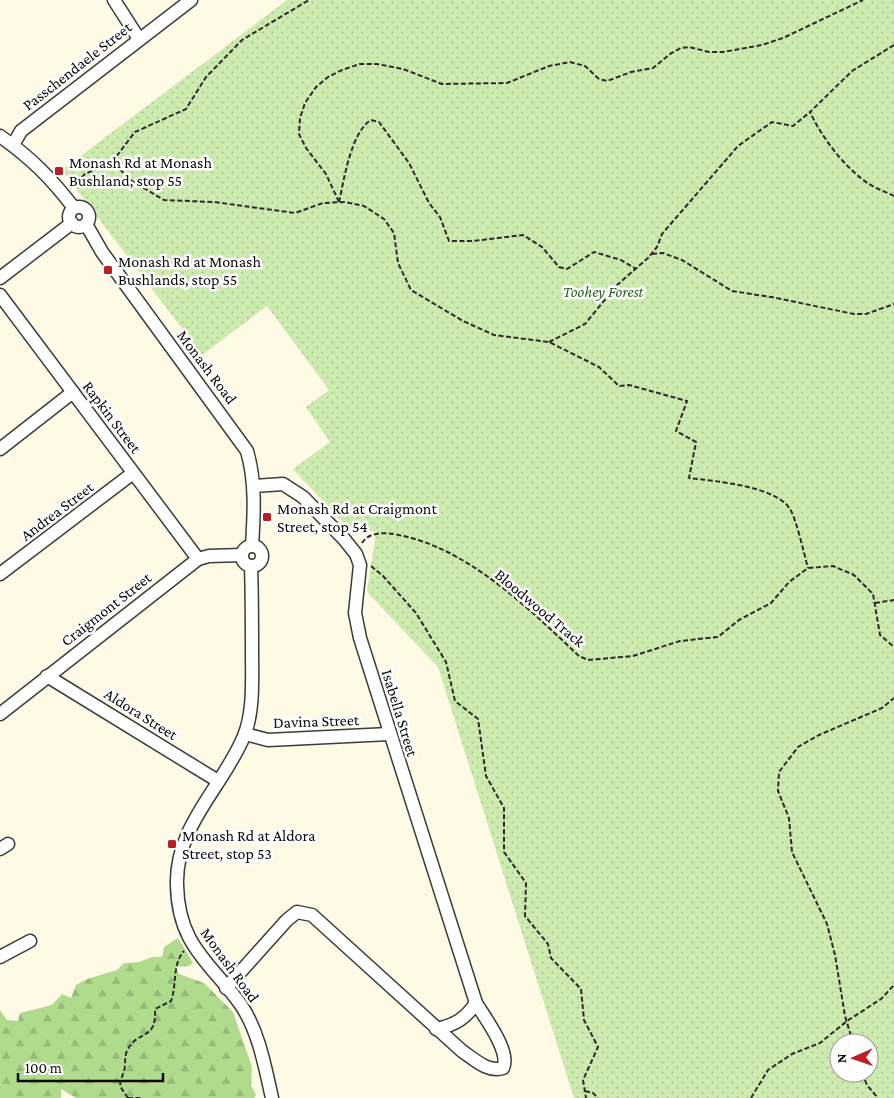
<svg xmlns="http://www.w3.org/2000/svg" width="894" height="1098" viewBox="0 0 894 1098" font-family="'Crimson Pro',serif">
  <style>
    .forest { fill: url(#forest-firs) }
    .park { fill: url(#park-dots); fill-rule: evenodd }
    .lines { fill: none; stroke-linecap: round; stroke-linejoin: round }
    .minor-casing { stroke: #3c3c3c; stroke-width: 15 }
    .path { stroke: #2b2b2b; stroke-width: 2; stroke-dasharray: 5 2.5; stroke-linecap: butt }
    .minor { stroke: #fff; stroke-width: 12 }
    .poi-dot { fill: #be1d23; stroke: #fff; stroke-width: 2 }
    .labels { text-anchor: middle; dominant-baseline: central; stroke-width: 5; stroke-linejoin: round; paint-order: stroke }
    .street-label { font-size: 16px; fill: #090909; stroke: #fff }
    .poi-label { font-size: 16px; fill: #090909; stroke: #fff; text-anchor: start }
    .park-label { font-size: 16px; font-style: italic; fill: #276218; stroke: #fff }
  </style>
  <defs>
    <pattern id="forest-firs" width="22" height="20" patternUnits="userSpaceOnUse" patternTransform="scale(1.25)"><rect width="22" height="20" fill="#b0db8d"/><path d="M5 1l3.5 6h-7zM16 11l3.5 6h-7z" fill="#96bb78"/></pattern>
    <pattern id="park-dots" width="8" height="8" patternUnits="userSpaceOnUse" patternTransform="scale(1.25)"><rect width="8" height="8" fill="#cdeaaf"/><path d="M2 2h.1M6 6h.1" fill="none" stroke="#afc795" stroke-width="1.8" stroke-linecap="round"/></pattern>
  </defs>
  <rect width="100%" height="100%" fill="#fffae6"/>
  <polygon class="forest" points="178,938 193,963 189,966 176,967 179,974 204,983 233,1012 252,1067 251,1085 256,1095 254,1098 76,1098 61,1089 61,1098 0,1098 0,1010 7,1020 18,1021 20,1013 52,1005 62,994 71,998 76,985 87,979 117,970 124,963 139,962 152,957 162,957 164,947"/>
  <path class="park" d="M287 0H894V1098H574L438 667 367 592 376 532 347 527 293 469 330 442 306 407 329 390 267 306 202 355 62 170ZM839 1043H869V1073H839Z"/>
  <g class="lines">
    <defs>
      <g id="minor">
        <polyline points="114,0 139,39"/>
        <path d="M0 136C31 158 51 178 74 208"/>
        <polyline points="13,145 21,131 191,0"/>
        <circle cx="79" cy="217" r="10"/>
        <path d="M86 224 102 252 247 451C256 482 254 514 252 546"/>
        <polyline points="0,278 72,223"/>
        <polyline points="0,295 198,559"/>
        <polyline points="0,449 73,392"/>
        <circle cx="252" cy="556" r="10"/>
        <path d="M251 566C252 595 252 624 252 653 252 680 254 711 244 736 223 787 175 826 177 885 178 945 210 962 241 1005 259 1032 265 1067 272 1098"/>
        <polyline points="0,574 133,473"/>
        <polyline points="47,676 218,781"/>
        <polyline points="0,714 198,559 209,556 242,555"/>
        <polyline points="245,734 268,740 389,734"/>
        <polyline points="0,849 8,844"/>
        <polyline points="0,957 30,941"/>
        <path d="M226 988 287 920 297 912 312 915 462 1051C474 1059 488 1073 503 1068 511 1052 485 1018 476 1003L360 638 355 613 360 565 356 554 344 539 303 497 283 484 254 486"/>
        <path d="M436 1029C455 1025 465 1019 476 1003"/>
      </g>
    </defs>
    <use href="#minor" class="minor-casing"/>
    <g class="path">
      <path d="M894 45 852 71 810 112C822 138 845 168 869 184 877 189 886 192 894 196"/>
      <polyline points="112,162 135,132 186,109 206,77 242,40 309,0"/>
      <path d="M71 188 85 174 112 162 132 181 164 200 214 202 295 213 323 203 345 202 364 206 384 219 394 233 398 263 411 290 463 321 494 335 549 342 599 367 619 386 629 385 687 401 676 431 696 442 689 478C714 481 776 486 790 509 797 521 804 554 808 568"/>
      <polyline points="339,202 326,174 306,148 299,134 300,118 305,103 316,87 328,77 342,70 360,64 377,64 403,69 442,84 507,83 549,66 570,62 585,66 599,79 607,81 631,72 653,68 670,54 681,48 689,47 709,52 723,52 762,45 783,38 863,0"/>
      <path d="M339 202C344 180 351 132 371 120L379 122 409 163 429 203 440 217 449 241H473L523 235 542 247 559 267 567 269 594 252 621 260 636 269"/>
      <polyline points="652,254 663,253 682,260 732,291 771,297 854,314 866,314 894,304"/>
      <polyline points="549,342 585,324 617,285 648,258 657,247 662,234 738,146 772,122 793,126 810,112"/>
      <path d="M362 543C368 533 382 532 393 534 465 545 528 608 579 656L588 660 633 656 680 641 718 637 739 620 771 603 789 582 808 568 833 566 854 575 873 594 880 635 894 647"/>
      <polyline points="371,566 383,576 416,613 446,662 455,701 478,719 486,776 504,808 504,852 526,883 525,916 548,944 551,958 581,989 584,1020 598,1047 583,1080 586,1098"/>
      <polyline points="875,603 894,600"/>
      <polyline points="853,1043 845,1016 835,955 827,924 792,852 789,818 778,791 779,772 798,747 819,735 882,708 894,698"/>
      <polyline points="862,1073 867,1085 878,1098"/>
      <polyline points="585,1091 593,1093 598,1098"/>
      <path d="M128 1098C118 1084 119 1086 124 1071 126 1065 124 1057 127 1051 137 1029 157 1042 155 1009L171 1001C177 985 172 964 184 951"/>
      <polyline points="128,1098 142,1098"/>
      <polyline points="751,1098 768,1070 792,1054 820,1043 847,1021 881,999 894,985"/>
    </g>
    <use href="#minor" class="minor"/>
  </g>
  <g class="poi-dot">
    <rect x="54" y="166" width="10" height="10" rx="2.5"/>
    <rect x="103" y="265" width="10" height="10" rx="2.5"/>
    <rect x="262" y="512" width="10" height="10" rx="2.5"/>
    <rect x="167" y="839" width="10" height="10" rx="2.5"/>
  </g>
  <g class="labels">
    <g class="street-label">
      <text transform="translate(77 66) rotate(-38)">Passchendaele Street</text>
      <text transform="translate(207 367) rotate(53)">Monash Road</text>
      <text transform="translate(112 417) rotate(53)">Rapkin Street</text>
      <text transform="translate(57 511) rotate(-37)">Andrea Street</text>
      <text transform="translate(540 608) rotate(40)">Bloodwood Track</text>
      <text transform="translate(106 609) rotate(-38)">Craigmont Street</text>
      <text transform="translate(400 713) rotate(73)">Isabella Street</text>
      <text transform="translate(141 714) rotate(32)">Aldora Street</text>
      <text transform="translate(316 721) rotate(-2)">Davina Street</text>
      <text transform="translate(230 965) rotate(54)">Monash Road</text>
    </g>
    <g class="poi-label">
      <text x="69" y="162">Monash Rd at Monash<tspan x="69" dy="18">Bushland, stop 55</tspan></text>
      <text x="118" y="261">Monash Rd at Monash<tspan x="118" dy="18">Bushlands, stop 55</tspan></text>
      <text x="277" y="508">Monash Rd at Craigmont<tspan x="277" dy="18">Street, stop 54</tspan></text>
      <text x="182" y="835">Monash Rd at Aldora<tspan x="182" dy="18">Street, stop 53</tspan></text>
    </g>
    <g class="park-label">
      <text x="603" y="291">Toohey Forest</text>
    </g>
  </g>
  <g transform="translate(854 1058) rotate(268)"><circle r="24" fill="#ffffff" stroke="#9d9d9d"/>
  <path d="M0-4L9 19L0 12L-9 19Z" fill="#be1d23"/>
  <text y="-8" font-size="14" font-weight="bold" text-anchor="middle" fill="#090909">N</text>
  </g>
  <path d="M18 1073v8h145v-8" fill="none" stroke="#090909" stroke-width="2.5"/>
  <text x="25" y="1073" font-size="15" fill="#090909" stroke="#ffffff" stroke-width="4" paint-order="stroke">100 m</text>
</svg>
